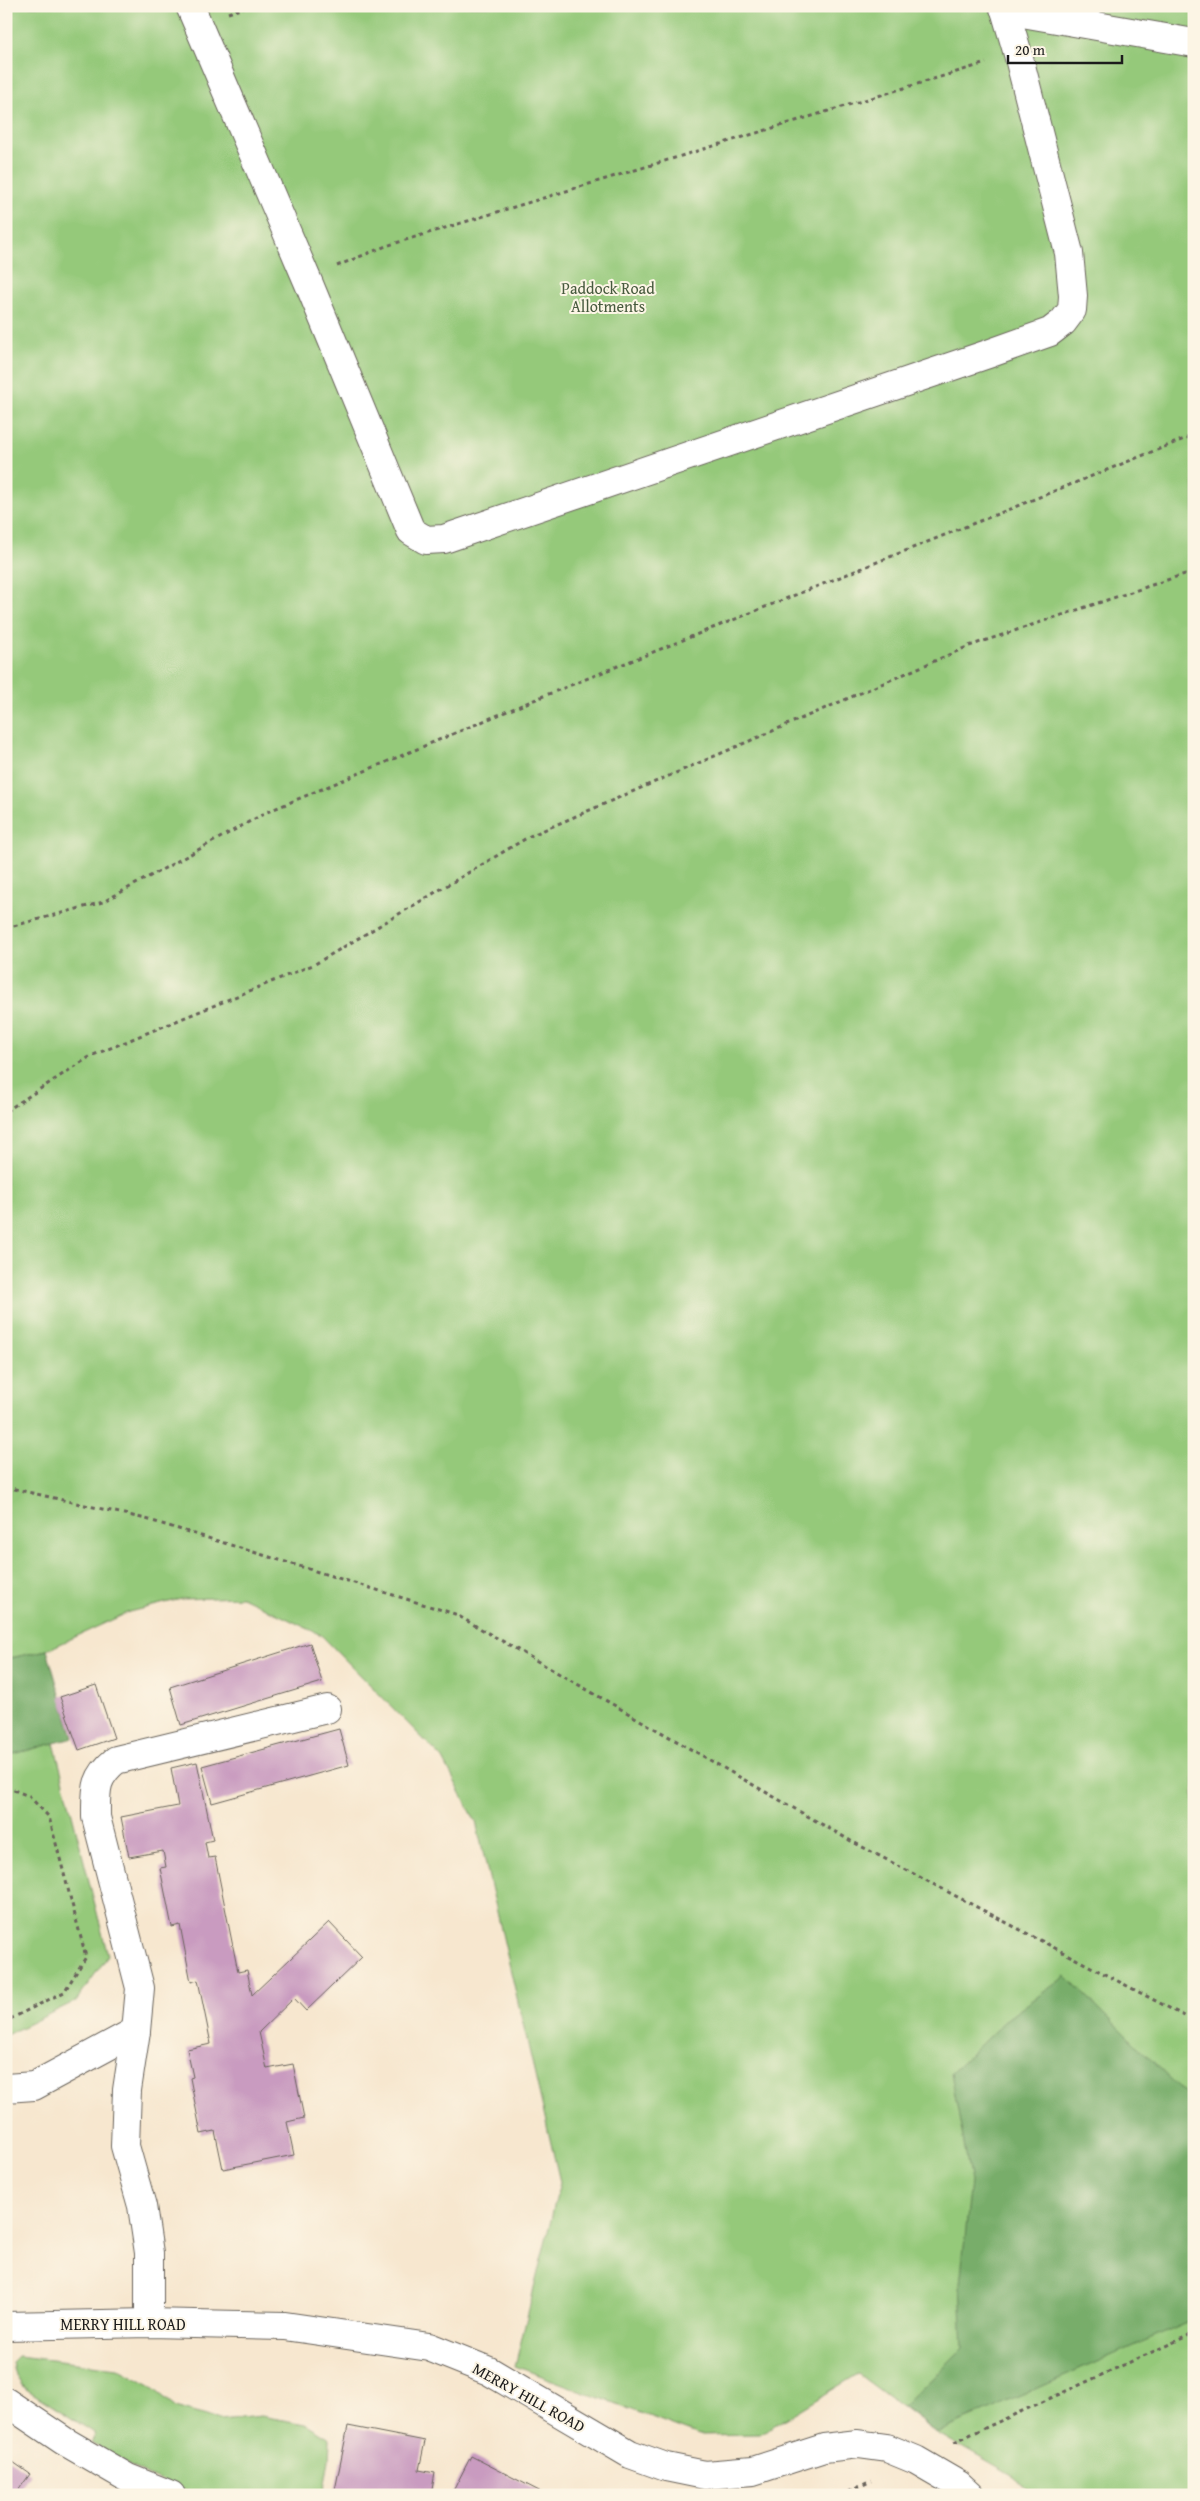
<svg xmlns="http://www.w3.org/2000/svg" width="1200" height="2501" viewBox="0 0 1200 2501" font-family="'Gentium Book Plus',serif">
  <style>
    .green { fill: #95c97a; stroke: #58724b }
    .forest { fill: #78ad6a; stroke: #4a6443 }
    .building { fill: #c99bc0 }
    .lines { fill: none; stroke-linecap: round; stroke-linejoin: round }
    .minor-casing { stroke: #69635b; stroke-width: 30 }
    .path { stroke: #69635b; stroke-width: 3; stroke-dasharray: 4 4; stroke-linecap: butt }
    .minor { stroke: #fff; stroke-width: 28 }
    .labels { text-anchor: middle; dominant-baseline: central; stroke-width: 4; stroke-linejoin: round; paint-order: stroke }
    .park-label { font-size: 16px; fill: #46593d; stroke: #fcf5e5 }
    .street-label { font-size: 16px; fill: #1c1c1c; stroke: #fcf5e5 }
  </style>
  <rect width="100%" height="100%" fill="#fcf5e5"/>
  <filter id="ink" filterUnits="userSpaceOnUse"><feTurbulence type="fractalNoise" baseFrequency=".02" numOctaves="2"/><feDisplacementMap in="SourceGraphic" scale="10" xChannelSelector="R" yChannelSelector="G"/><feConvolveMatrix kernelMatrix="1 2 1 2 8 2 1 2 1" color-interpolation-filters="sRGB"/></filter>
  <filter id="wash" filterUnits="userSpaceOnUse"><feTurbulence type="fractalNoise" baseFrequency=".0096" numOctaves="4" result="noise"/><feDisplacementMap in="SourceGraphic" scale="20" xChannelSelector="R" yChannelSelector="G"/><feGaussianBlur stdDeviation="1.12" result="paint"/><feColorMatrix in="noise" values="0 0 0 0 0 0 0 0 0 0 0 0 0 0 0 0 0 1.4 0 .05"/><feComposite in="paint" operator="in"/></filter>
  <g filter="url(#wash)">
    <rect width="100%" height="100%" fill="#f7e7cf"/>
    <g class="green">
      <polygon points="6,6 1194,6 1194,2495 1035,2495 1014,2477 937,2433 858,2374 760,2434 699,2435 515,2366 560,2182 476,1822 443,1759 321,1635 242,1597 181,1599 129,1612 47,1650 6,1659"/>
      <polygon points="54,1743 108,1956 76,2001 6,2035 6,1756"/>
      <polygon points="18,2356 117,2368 150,2386 176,2407 220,2420 261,2416 305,2424 330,2439 329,2460 323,2495 197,2495 147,2475 91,2442 96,2434 23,2387 14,2373 12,2362"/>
    </g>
    <g class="forest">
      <polygon points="47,1650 73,1738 6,1756 6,1659"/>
      <polygon points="1066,1976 1186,2094 1194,2089 1194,2319 937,2433 903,2407 963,2348 960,2284 971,2182 951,2073 1008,2018"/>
    </g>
    <g id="blocks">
      <g class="building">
        <polygon points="310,1643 322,1682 181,1725 170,1687"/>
        <polygon points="96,1685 114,1738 79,1750 60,1697"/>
        <polygon points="339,1729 349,1765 212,1803 202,1766"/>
        <polygon points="197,1762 213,1840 205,1842 208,1858 215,1857 238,1972 247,1970 252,1995 329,1922 362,1957 306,2011 294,1998 259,2032 267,2069 293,2064 304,2118 287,2122 294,2155 223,2169 215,2131 201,2134 190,2078 193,2077 187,2049 211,2044 198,1980 191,1982 180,1925 172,1927 160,1868 166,1867 163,1851 129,1857 121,1817 178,1806 171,1768"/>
        <polygon points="348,2426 425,2441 419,2470 435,2473 431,2495 334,2495"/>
        <polygon points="471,2456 547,2495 451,2495"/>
        <polygon points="6,2457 30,2474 15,2495 6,2495"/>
      </g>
    </g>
  </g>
  <g filter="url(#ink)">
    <use href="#blocks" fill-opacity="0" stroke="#69635b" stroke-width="1"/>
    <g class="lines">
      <defs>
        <g id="minor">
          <polyline points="190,6 309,284 411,531 426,540 444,539 988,354 1050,332 1063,322 1072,310 1073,296 1069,253 1018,54 1005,10"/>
          <polyline points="1003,6 1005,10 1194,43"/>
          <polyline points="6,2088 34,2086 136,2031"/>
          <path d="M149 2323V2253L142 2206 125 2146 127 2090 136 2031 140 1988 96 1817C96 1790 94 1778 116 1760L327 1709"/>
          <polyline points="6,2326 149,2323 285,2326 429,2347 489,2371 630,2454 666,2467 705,2475 753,2471 824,2448 858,2444 887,2448 916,2460 959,2485 970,2495"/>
          <polyline points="6,2402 64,2441 128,2478 171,2495"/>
        </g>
      </defs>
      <use href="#minor" class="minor-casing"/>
      <g class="path">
        <polyline points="228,13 249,6"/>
        <polyline points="337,266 386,246 986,63"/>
        <polyline points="6,928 103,902 267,812 541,697 1194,435"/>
        <polyline points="6,1111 91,1056 315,964 530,836 969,646 1194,571"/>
        <polyline points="6,1487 146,1519 455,1614 851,1841 1194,2021"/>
        <polyline points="6,1787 29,1796 49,1817 86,1957 64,1992 6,2021"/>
        <polyline points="954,2442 1194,2333"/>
        <polyline points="842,2495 871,2481"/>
      </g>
      <use href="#minor" class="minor"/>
    </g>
  </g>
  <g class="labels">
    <g class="park-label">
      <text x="608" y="288">Paddock Road<tspan x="608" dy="18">Allotments</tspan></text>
    </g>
    <g class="street-label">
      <text x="123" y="2324">MERRY HILL ROAD</text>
      <text transform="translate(529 2397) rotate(29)">MERRY HILL ROAD</text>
    </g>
  </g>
  <rect width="1200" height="2501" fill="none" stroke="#fcf5e5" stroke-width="25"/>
  <path d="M1008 55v8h114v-8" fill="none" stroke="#1c1c1c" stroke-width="2.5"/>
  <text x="1015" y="55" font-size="15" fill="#1c1c1c" stroke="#fcf5e5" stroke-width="4" paint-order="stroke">20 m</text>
</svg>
